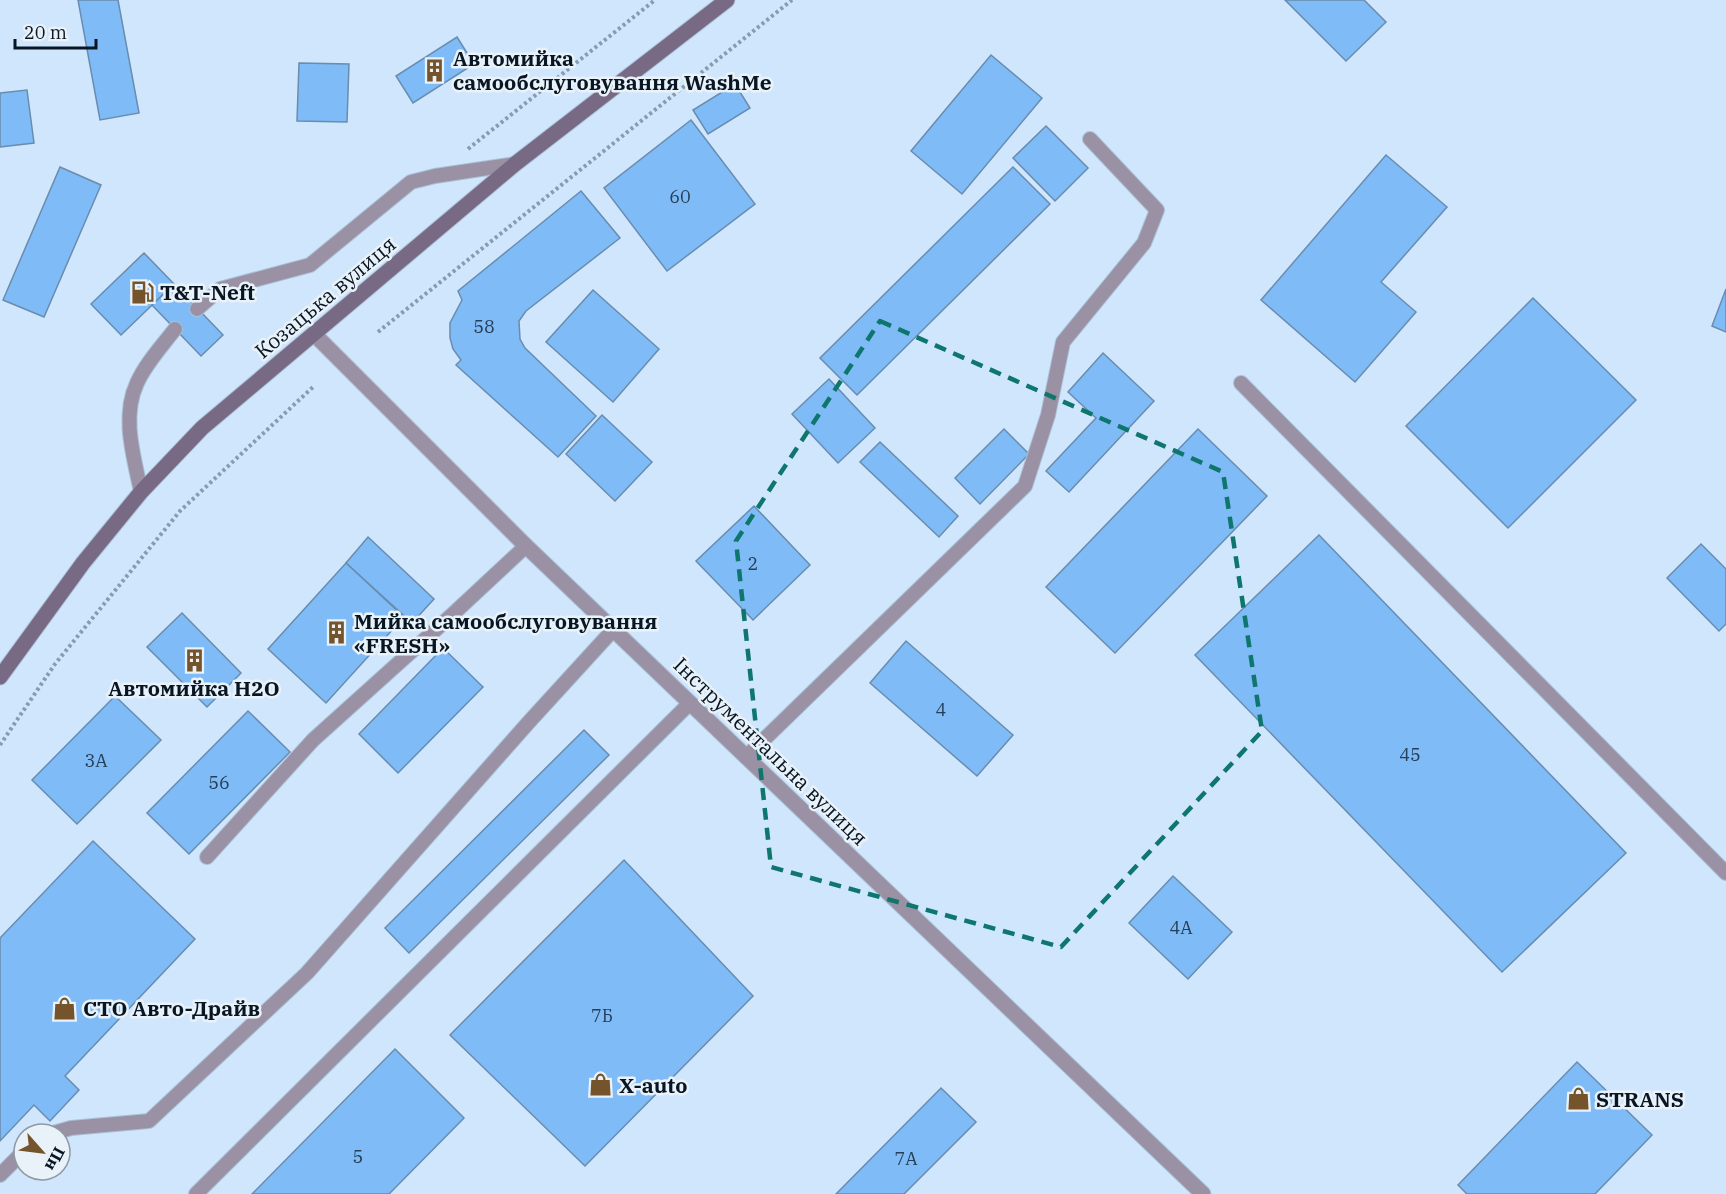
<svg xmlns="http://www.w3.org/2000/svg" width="1726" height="1194" viewBox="0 0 1726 1194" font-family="'IBM Plex Serif',serif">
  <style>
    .building { fill: #7fbbf6; stroke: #698caf; stroke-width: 1.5 }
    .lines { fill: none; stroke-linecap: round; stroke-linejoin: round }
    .service-casing { stroke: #abc1d6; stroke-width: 16 }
    .tertiary-casing { stroke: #abc1d6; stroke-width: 17 }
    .secondary-casing { stroke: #abc1d6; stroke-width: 17 }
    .path { stroke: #889baf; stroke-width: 4; stroke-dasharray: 3 3; stroke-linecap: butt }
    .service { stroke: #9b91a4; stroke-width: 14 }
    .tertiary { stroke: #9b91a4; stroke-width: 15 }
    .secondary { stroke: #786984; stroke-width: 15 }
    .marked { fill: none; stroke: #0f766e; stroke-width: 4.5; stroke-dasharray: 12 8; stroke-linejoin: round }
    .labels { text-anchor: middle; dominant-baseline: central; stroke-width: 5; stroke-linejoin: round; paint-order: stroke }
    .number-label { font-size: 18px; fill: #263f58 }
    .poi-label { font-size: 21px; font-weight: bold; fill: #081623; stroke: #e9f1f9; text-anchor: start }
    .street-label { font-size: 21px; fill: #081623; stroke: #e9f1f9 }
  </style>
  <rect width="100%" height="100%" fill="#cfe6fd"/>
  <g class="building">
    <polygon points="78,0 118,0 139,113 100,120"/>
    <polygon points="1285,0 1364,0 1386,22 1346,61"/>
    <polygon points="457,37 474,64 413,103 396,76"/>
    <polygon points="991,55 1042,98 962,194 911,151"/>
    <polygon points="299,63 349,64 347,122 297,121"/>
    <polygon points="735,84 750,108 708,134 693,110"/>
    <polygon points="27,90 34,143 0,147 0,93"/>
    <polygon points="691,120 755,204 667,271 604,188"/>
    <polygon points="1046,126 1088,168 1055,201 1013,158"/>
    <polygon points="1386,155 1447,207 1381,282 1416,312 1355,382 1261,300"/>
    <polygon points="60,167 101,185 44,317 3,300"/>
    <polygon points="1013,167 1050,204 857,395 820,358"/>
    <polygon points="581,191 620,238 526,311 519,321 520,339 525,348 596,416 558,457 456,365 461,360 453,349 450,338 450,323 462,300 458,291"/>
    <polygon points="144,253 174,284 121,335 91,304"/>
    <polygon points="174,284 223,335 201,356 152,305"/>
    <polygon points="1726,289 1726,332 1712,326"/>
    <polygon points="593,290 659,349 613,402 546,342"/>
    <polygon points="1533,298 1636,400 1508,528 1406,426"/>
    <polygon points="1103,353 1154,401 1069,492 1046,471 1096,418 1068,392"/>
    <polygon points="829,379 875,428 838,463 792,414"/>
    <polygon points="602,415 652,462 615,501 566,454"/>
    <polygon points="1004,429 1029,454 980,504 955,478"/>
    <polygon points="1198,429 1267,496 1115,653 1046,587"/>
    <polygon points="880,442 958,516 939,537 860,462"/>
    <polygon points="754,506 810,565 753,620 696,561"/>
    <polygon points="1319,535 1626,853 1502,972 1195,655"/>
    <polygon points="368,537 434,599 412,623 346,563"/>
    <polygon points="1701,544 1726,569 1726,624 1719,631 1667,578"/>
    <polygon points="346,563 404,617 326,703 268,649"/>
    <polygon points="182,613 241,673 207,707 147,647"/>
    <polygon points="906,641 1013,735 977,776 870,683"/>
    <polygon points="443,648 483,687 398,773 359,734"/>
    <polygon points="115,696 161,740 77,824 32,780"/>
    <polygon points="248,711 290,752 189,854 147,813"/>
    <polygon points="584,730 609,755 409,953 385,928"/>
    <polygon points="93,841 195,939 65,1076 79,1090 50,1121 34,1105 0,1141 0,938"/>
    <polygon points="624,860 753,996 585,1166 450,1035"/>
    <polygon points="1173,876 1232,932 1188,979 1129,923"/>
    <polygon points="395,1049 464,1118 389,1194 252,1194"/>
    <polygon points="1577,1062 1652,1135 1595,1194 1467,1194 1458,1185"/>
    <polygon points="941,1088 976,1122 904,1194 836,1194"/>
  </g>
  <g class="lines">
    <defs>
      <g id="service">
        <polyline points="197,309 220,289 310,265 411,182 435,176 515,164"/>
        <polyline points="1241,383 1726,873"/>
        <path d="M141 492C134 457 121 417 137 383 146 363 162 346 175 329"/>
        <polyline points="746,757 1025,486 1048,415 1063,342 1144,243 1157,210 1090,139"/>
        <polyline points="207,857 313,740 453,614 526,546"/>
        <polyline points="50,1134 71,1128 149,1121 307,973 528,723 613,630"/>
        <polyline points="0,1175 24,1151"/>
        <polyline points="196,1194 690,703"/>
      </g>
      <polyline id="tertiary" points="314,334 526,546 1203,1194"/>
      <polyline id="secondary" points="0,677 83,563 141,492 202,428 515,164 727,0"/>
    </defs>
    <use href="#service" class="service-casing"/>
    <use href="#tertiary" class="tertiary-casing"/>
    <use href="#secondary" class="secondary-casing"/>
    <g class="path">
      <polyline points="468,149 655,0"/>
      <polyline points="378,332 792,0"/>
      <polyline points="0,745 55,664 180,511 313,387"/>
    </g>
    <use href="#service" class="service"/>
    <use href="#tertiary" class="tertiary"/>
    <use href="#secondary" class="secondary"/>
  </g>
  <path class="marked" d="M880 321 1223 472 1262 731 1061 947 771 867 736 541Z"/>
  <defs>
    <symbol id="building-bare" viewBox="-9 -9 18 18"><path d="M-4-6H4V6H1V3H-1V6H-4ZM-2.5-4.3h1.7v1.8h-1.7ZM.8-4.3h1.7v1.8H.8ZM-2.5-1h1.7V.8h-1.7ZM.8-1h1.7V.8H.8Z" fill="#75532b" stroke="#e9f1f9" stroke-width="2.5" paint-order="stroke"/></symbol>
    <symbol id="fuel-bare" viewBox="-9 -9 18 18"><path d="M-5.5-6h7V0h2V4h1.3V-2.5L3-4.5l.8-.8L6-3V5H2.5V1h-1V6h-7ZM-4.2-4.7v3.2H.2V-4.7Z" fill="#75532b" stroke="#e9f1f9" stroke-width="2.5" paint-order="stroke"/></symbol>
    <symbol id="shop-bare" viewBox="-9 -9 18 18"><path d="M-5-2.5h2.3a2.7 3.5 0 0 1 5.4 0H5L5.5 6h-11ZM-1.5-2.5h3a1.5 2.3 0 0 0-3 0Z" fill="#75532b" stroke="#e9f1f9" stroke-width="2.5" paint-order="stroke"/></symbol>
  </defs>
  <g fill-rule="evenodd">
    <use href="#building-bare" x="418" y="54" width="33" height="33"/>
    <use href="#fuel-bare" x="126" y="276" width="33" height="33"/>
    <use href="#building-bare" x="320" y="616" width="33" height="33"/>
    <use href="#building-bare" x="178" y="644" width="33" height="33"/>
    <use href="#shop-bare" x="48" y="992" width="33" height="33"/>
    <use href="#shop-bare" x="584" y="1068" width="33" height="33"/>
    <use href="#shop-bare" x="1562" y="1082" width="33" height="33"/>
  </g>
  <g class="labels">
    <g class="number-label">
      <text x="680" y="196">60</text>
      <text x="484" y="326">58</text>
      <text x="753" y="563">2</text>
      <text x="941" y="709">4</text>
      <text x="1410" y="754">45</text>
      <text x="96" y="760">3А</text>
      <text x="219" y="782">56</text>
      <text x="1181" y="927">4А</text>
      <text x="602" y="1015">7Б</text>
      <text x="358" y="1156">5</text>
      <text x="906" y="1158">7А</text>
    </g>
    <g class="poi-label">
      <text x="453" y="58">Автомийка<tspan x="453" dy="24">самообслуговування WashMe</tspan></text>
      <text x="160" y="292">T&amp;T-Neft</text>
      <text x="354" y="621">Мийка самообслуговування<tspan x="354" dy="24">«FRESH»</tspan></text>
      <text x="194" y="688" text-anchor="middle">Автомийка H2O</text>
      <text x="83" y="1008">СТО Авто-Драйв</text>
      <text x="619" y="1085">X-auto</text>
      <text x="1596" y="1099">STRANS</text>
    </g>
    <g class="street-label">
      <text transform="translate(325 297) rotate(-40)">Козацька вулиця</text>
      <text transform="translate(771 751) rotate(44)">Інструментальна вулиця</text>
    </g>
  </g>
  <g transform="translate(42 1152) rotate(118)"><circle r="28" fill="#e9f1f9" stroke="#8f99a3" stroke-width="1.5"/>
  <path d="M0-4.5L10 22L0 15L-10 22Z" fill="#75532b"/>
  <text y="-9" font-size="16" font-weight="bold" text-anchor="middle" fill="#081623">Пн</text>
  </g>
  <path d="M15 39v9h81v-9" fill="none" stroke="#081623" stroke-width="3"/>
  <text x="24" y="39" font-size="18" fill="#081623" stroke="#e9f1f9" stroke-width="4.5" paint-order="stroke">20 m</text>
</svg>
